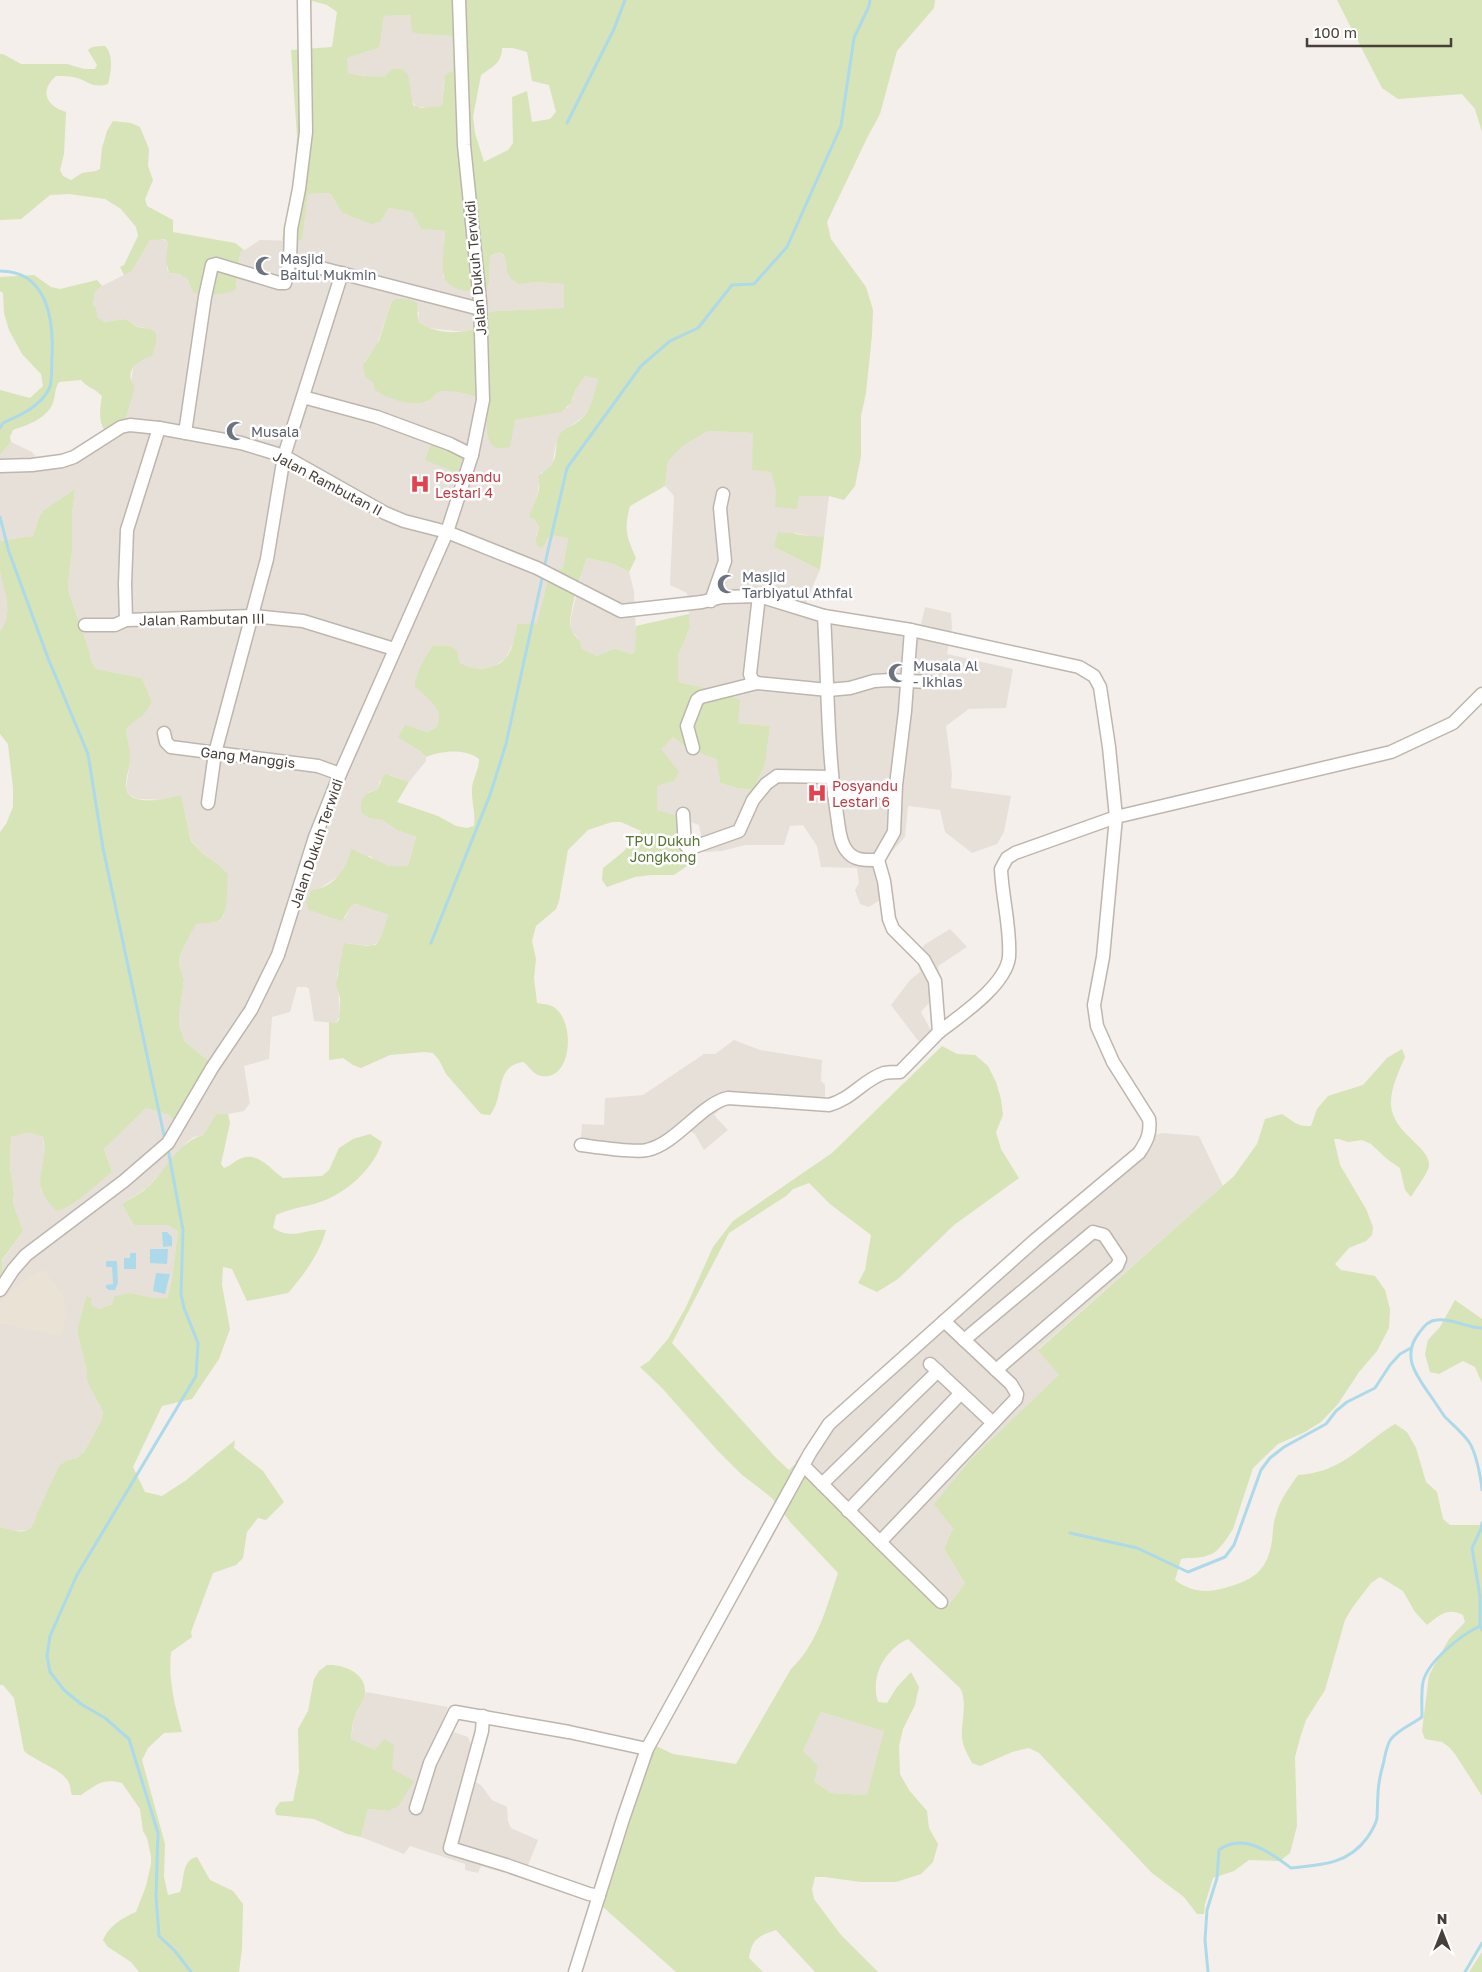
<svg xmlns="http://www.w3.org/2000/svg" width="1482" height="1972" viewBox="0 0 1482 1972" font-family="'Golos Text',sans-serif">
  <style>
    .residential { fill: #e7e0d9 }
    .education { fill: #ebe2d6 }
    .green { fill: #d6e4b7; fill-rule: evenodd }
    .water { fill: #acdaea }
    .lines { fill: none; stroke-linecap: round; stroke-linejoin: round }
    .stream { stroke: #acdaea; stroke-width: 3 }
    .minor-casing { stroke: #beb6ad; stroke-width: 15 }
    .minor { stroke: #fff; stroke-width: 12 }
    .labels { text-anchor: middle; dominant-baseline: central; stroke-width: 5; stroke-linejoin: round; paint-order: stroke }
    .worship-label { font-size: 14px; fill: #5b616d; stroke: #fff; text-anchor: start }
    .street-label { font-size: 14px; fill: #473f39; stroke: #fff }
    .health-label { font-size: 14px; fill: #be3a42; stroke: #fff; text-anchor: start }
    .park-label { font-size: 14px; fill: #547431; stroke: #fff }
  </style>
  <rect width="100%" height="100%" fill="#f4efea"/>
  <g class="residential">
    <polygon points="410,15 421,34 452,36 453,71 444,80 442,106 431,108 417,107 388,74 384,77 374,77 348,73 346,58 369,51 380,44 384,16"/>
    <polygon points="330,193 342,213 346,215 381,221 389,208 412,212 421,229 445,231 443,277 489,282 490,256 498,253 502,254 505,257 509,275 523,283 537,282 564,284 564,308 495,311 475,316 473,329 465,332 428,328 418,321 419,312 395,299 391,303 377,345 365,361 375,386 416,402 426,402 440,391 455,391 490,401 487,419 513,428 515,420 547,414 568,407 573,399 576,389 585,376 598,379 592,404 583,417 572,425 556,443 553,461 548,469 541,473 536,501 532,509 534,519 539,527 536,536 544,546 550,535 568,538 563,568 537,623 517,624 514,641 506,658 493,667 476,669 463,666 457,660 457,655 452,648 444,645 432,646 416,678 424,693 436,707 440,715 437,727 427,732 418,729 419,750 426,757 426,761 409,782 390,775 380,781 377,790 369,792 361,812 368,818 382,820 397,830 416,837 408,866 389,866 377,862 370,856 349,858 345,868 339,876 317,890 312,890 312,911 345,918 352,905 356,904 388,915 380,941 372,946 344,943 341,965 337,974 340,1015 336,1023 314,1021 309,989 306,987 297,987 290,1012 272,1017 269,1059 244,1066 250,1103 244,1111 228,1114 217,1113 203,1135 194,1137 186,1143 148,1187 122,1204 134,1225 167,1225 178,1231 172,1279 167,1298 153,1298 131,1293 112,1304 100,1309 92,1306 86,1296 77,1331 87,1372 87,1381 103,1412 101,1421 84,1452 77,1458 68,1460 36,1516 35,1524 29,1530 11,1531 0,1527 0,1283 3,1277 2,1261 23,1231 13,1203 14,1194 10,1168 11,1137 19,1134 36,1133 43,1137 45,1155 41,1181 41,1190 56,1211 112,1172 104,1149 146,1108 169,1115 177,1124 210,1062 185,1042 179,1025 179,1015 184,980 179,964 180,955 196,924 221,920 224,916 228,874 219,865 203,854 191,840 181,795 168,800 138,799 129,795 126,788 130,763 126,729 147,709 152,702 142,678 96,669 91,661 90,653 69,593 68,584 72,552 72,515 75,489 44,510 39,517 33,536 0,541 0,455 11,442 32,452 38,459 69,455 126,418 133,368 135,364 143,358 147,357 146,328 138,327 126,319 103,322 97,317 93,305 95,292 102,286 132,271 150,240 160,238 168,242 167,269 169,273 184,275 187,278 193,293 223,293 237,285 240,253 260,240 298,241 308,194"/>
    <polygon points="708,431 754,433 752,469 771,472 777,491 799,496 829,496 824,537 813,537 796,533 774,547 820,570 811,590 806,605 890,621 921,624 925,607 951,613 952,628 947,654 1013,669 1006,708 969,709 946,726 952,774 951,788 1011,796 1004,832 997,844 972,853 945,832 940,810 908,806 905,837 885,859 888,895 869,907 860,904 855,890 859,883 857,868 821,867 817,846 803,825 790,826 784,845 745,845 722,851 704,852 699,825 657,810 657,786 674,781 660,749 673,737 688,749 718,759 720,783 737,788 753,790 765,765 770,726 738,723 710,689 678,682 678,656 690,627 687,593 670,585 674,496 665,486 668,461 683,446"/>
    <polygon points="587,558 614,564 629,572 634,591 636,631 635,651 632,654 614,650 597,656 580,649 580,641 571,630 571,617 581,575"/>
    <polygon points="0,569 5,588 8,615 5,625 0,631"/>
    <polygon points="950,929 967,947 938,966 942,988 921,1012 934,1036 922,1046 891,1005 911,979 920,972 917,960 924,945"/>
    <polygon points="734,1040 760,1050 822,1060 821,1081 825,1085 825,1108 729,1102 714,1115 728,1130 704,1150 695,1134 690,1131 663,1147 580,1150 582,1124 604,1125 605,1098 643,1095 704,1054 715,1054"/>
    <polygon points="1162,1133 1199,1136 1223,1186 1038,1349 1060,1375 972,1458 953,1528 944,1549 965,1583 947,1607 817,1487 795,1462 852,1396 954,1303 1134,1150 1141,1139"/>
    <polygon points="366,1692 448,1707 440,1727 468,1737 472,1747 464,1776 481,1785 492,1800 507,1807 508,1821 511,1828 538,1840 523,1878 481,1866 478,1873 465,1870 465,1864 410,1846 404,1854 361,1837 368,1809 389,1811 393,1745 375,1750 351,1739 354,1718"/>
    <polygon points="821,1712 885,1731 867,1795 831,1793 814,1781 803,1751"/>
  </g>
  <polygon class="education" points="44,1270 63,1296 66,1319 60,1336 0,1323 1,1301 13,1289 28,1277"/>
  <g class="green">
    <path d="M309 0H935L934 8 897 51 880 114 867 138 827 222 831 239 866 287 873 310 872 335 866 393 861 416V456L855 486 844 500 829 496H799L797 509 775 507 776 491 771 472 752 470 753 433 708 431 683 446 668 461 665 486 630 506C624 529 626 536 636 558L629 572 614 564 587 558C582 571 567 616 571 628 572 633 576 637 580 641L581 649 597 656 614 649 632 654 635 651 636 626 689 614 690 627 678 656V682L710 689 740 700 738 723 770 726 765 765 753 790 737 788 720 783 717 759 688 749 673 737 661 749 679 772 674 781 657 786V810L677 816 690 851 687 866 674 875H651L635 877 607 887 602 880 603 868 623 852 641 831 621 822H612L588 830 568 850 559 901 556 909 536 926 532 941 536 959 534 978 537 1003C542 1004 551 1004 555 1008 576 1023 572 1086 538 1075 533 1073 528 1066 524 1062 494 1065 505 1097 490 1115L481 1114 446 1074 439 1060 433 1053 424 1052 390 1055 361 1068 353 1065 343 1058 329 1060V1022L336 1023 339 1020 340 1011V998L336 985 344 943 368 946 376 945 381 937 388 915 356 904 352 905 342 921 312 911 308 909 306 901 312 890C333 888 347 869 351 849L389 866H408L416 837 397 830 382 820 368 818 361 812C360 798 363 794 377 790L383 777 386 774 409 782 397 802 438 816 456 826 467 828 474 826C476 813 471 801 472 788 473 778 479 770 479 759 465 748 441 751 426 757L419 750 398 737 405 725 427 732 437 727C438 723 439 719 439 715 439 707 422 692 415 687 415 672 425 659 432 646 440 645 451 644 456 651 459 655 457 659 460 663 473 672 494 670 505 659 513 651 515 635 517 624L537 623 550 573 563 568 568 538 550 535 544 546 540 548C532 540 538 536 539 527L534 519 529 517C533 505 543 489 538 477 544 470 552 468 555 457 557 449 555 441 560 434 563 429 571 427 576 423 591 414 594 395 598 379L585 376 576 389 571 403 561 412 515 420 510 447C480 456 487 418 489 401 475 397 459 390 443 391 436 391 434 398 427 401 412 407 388 399 375 390L373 382 365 377 363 365 379 341 391 303 395 299H408L417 303 418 321C431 333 458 335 473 329L475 316 495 311 564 308V284L537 282 519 284C515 281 511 280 509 276 504 266 510 245 490 256L489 282 485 293C432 289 443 276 445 231L421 229 412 212 389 208 381 221 372 224 342 213 330 193 308 194 302 239 298 241 282 240 294 179 297 136 291 50 332 47 337 12 327 5ZM410 15 412 32 421 34 452 36 453 71 445 75 442 106 421 108 413 105 408 75 402 69H392L384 77 365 76 348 73 347 58 378 48 380 44 384 16ZM502 48H513L527 52 532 81 549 85 556 112 550 119 532 122 527 91 512 97 513 143 508 150 484 162 475 133 473 117 481 75C492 67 502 63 502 48Z"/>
    <polygon points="1337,0 1482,0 1482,132 1475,109 1462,94 1398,99 1382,88"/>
    <path d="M101 46H105C114 54 111 74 108 84 91 89 89 81 77 78 70 76 63 76 56 76 39 91 46 106 66 112L64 154 60 170 63 176 71 180 82 173 96 171 100 169 102 148 107 131 113 121 131 123 140 127 149 149 148 166 153 180 145 199 147 206 173 220V232L235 243 244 250 240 253 236 289C224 297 207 294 193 293L187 278 179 274 169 273 166 260 168 242 164 239 150 240 132 271 124 275 120 267 124 265 138 236 136 227 121 209 105 199 69 194 50 195 21 219 0 220V54H3L21 64H67L84 69H95L97 65 88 50 92 47Z"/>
    <path d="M34 275 51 287 60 289 97 280 102 286 95 292 93 305 96 308 97 317 104 322 126 319 137 327 150 329 156 333V342L152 356C141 360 128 365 131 380 132 385 134 383 134 387 133 397 128 408 126 418L105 431C98 421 100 408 102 396 96 389 88 388 81 380L59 382C54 389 56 397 52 405 45 419 28 425 13 430L10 437 11 442 0 455V390L30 398 43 386 41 374 22 354 9 330 4 313 3 293 0 291V277Z"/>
    <polygon points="432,442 464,454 457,473 425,460"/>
    <path d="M75 489 72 515V552L68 584 69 593 90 653 91 661 96 669 142 678 152 702 142 717H139L126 729C127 740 130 750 130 760 130 769 125 778 126 787 127 808 169 799 181 795L191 841 203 854 219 865 228 874C227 883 228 916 220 920 213 923 204 923 196 924L180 955 179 964 184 980 179 1015V1025L185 1042 210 1062 177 1124 169 1115 146 1108 104 1149 112 1172C96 1184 75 1207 56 1211 51 1205 43 1196 41 1188 38 1173 48 1156 43 1137 33 1131 22 1133 11 1137L10 1168 14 1194 13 1203 23 1231 2 1260 3 1277 0 1283V832L6 824 13 807V788L8 744 0 734V631C15 614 3 589 0 569 0 560 0 550 0 541L33 536 39 517 44 510Z"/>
    <path d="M778 532C794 533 809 537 824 537L820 570 774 547Z"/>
    <path d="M942 1046 957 1054 975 1055 988 1066 996 1082 1001 1099 1003 1115 996 1132 1001 1149 1019 1178 954 1225 898 1279 877 1292 858 1283 865 1270 871 1235 830 1204 809 1183 793 1189 786 1196 729 1233 672 1343 777 1459 789 1470 796 1463 817 1487 947 1607 965 1583 944 1549 953 1528 934 1504 972 1458 1059 1375 1038 1350 1234 1176 1257 1144 1265 1119 1282 1114C1294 1121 1296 1127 1311 1126L1317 1109 1328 1096 1363 1085 1387 1058 1402 1049 1405 1057C1399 1071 1390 1089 1391 1105 1393 1134 1431 1147 1429 1166 1427 1175 1416 1188 1411 1197L1405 1190 1400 1168 1387 1159 1371 1144 1362 1140 1348 1142 1339 1139H1334L1340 1165 1366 1209 1373 1227 1372 1235 1366 1241 1349 1248 1335 1264 1341 1270 1375 1276 1385 1290 1390 1309 1389 1328 1377 1351 1359 1372 1338 1404 1321 1422 1305 1432 1278 1444 1253 1468 1233 1529C1227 1538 1219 1552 1209 1555 1200 1559 1190 1557 1181 1559L1175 1580C1190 1591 1203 1593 1221 1589 1250 1581 1267 1574 1272 1541 1273 1532 1273 1523 1276 1515 1280 1499 1289 1488 1298 1475 1344 1472 1360 1445 1395 1424L1407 1432 1416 1448 1426 1482 1437 1492 1443 1519 1450 1525H1482V1796L1455 1754 1449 1747 1442 1742 1425 1739 1422 1731 1429 1675 1449 1639 1465 1622 1463 1615C1448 1607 1439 1615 1427 1625L1415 1612 1403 1591 1380 1577 1371 1583 1352 1608 1345 1620 1325 1690 1306 1720 1300 1738 1295 1757 1297 1826 1290 1853 1280 1861 1249 1860 1234 1871 1213 1878 1205 1904 1204 1914H1197L1184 1897 1152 1873 1039 1753 1029 1748 1012 1752 980 1766 972 1763C968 1755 963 1747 962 1738 961 1721 968 1702 960 1688L908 1639C884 1650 870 1677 878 1702L887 1703 897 1687 911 1672 919 1687 915 1705 903 1729 899 1746 900 1774 909 1790 927 1811 929 1828 938 1844 933 1862 921 1874 896 1882H861L824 1877H815L812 1889 814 1899 841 1935 878 1972H815L776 1930C758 1936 752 1939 749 1958L763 1972H676L603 1907 654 1745 673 1754 736 1764 791 1669C817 1645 827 1606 838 1573L791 1523 772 1498 741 1474 718 1451 662 1388 640 1367 649 1361 668 1339 686 1307 713 1247 733 1221 832 1153ZM821 1712 884 1731 867 1795 831 1793 814 1781 818 1766 803 1751Z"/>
    <path d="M217 1113 228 1114 230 1123 221 1164 224 1168C231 1166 235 1160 242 1158 259 1152 271 1170 283 1178L322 1176 329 1170 339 1148 353 1139 370 1134 382 1142C374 1168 347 1193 320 1202 305 1207 291 1208 276 1215L273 1228C293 1241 306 1228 326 1230 320 1253 303 1276 288 1293L247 1301 232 1269 223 1267 222 1285 230 1329 219 1359 192 1399 162 1406 133 1467 145 1492 162 1496 185 1481 235 1440 234 1448 263 1471 284 1502 266 1520 258 1518 247 1532 243 1558 236 1565 213 1573 191 1632 192 1637 171 1652C168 1680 175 1706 182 1732L164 1733 148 1748 142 1760 165 1844 164 1877 168 1895 180 1892C185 1879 181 1860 197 1857L210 1880 233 1891 243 1904 242 1949 239 1972H139L131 1962 108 1947 103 1940C108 1927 123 1917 136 1912L146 1886 151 1864V1856L147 1838 143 1831 140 1809 122 1783C101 1778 97 1785 81 1795H72C70 1791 71 1787 69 1783 64 1770 35 1761 24 1751L14 1698 3 1685H0V1527C16 1532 33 1537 36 1516L59 1466 68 1460 77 1458 84 1452 101 1421 103 1412 87 1381V1372L77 1331 86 1296 91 1298 92 1306 100 1309 112 1304 115 1296 131 1293 154 1298H167L172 1279 178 1231 167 1225H134L122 1204C131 1198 144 1192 151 1184 166 1168 180 1141 203 1135Z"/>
    <polygon points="1455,1300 1482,1319 1482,1383 1475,1367 1463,1361 1439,1374 1430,1372 1425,1354 1428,1340 1440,1327"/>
    <path d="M327 1665C342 1664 365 1672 365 1691 366 1698 357 1709 355 1716 352 1723 352 1732 351 1739L375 1750 384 1739 394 1745 392 1769 414 1781 399 1805 389 1811 368 1809 361 1837 347 1834 314 1819 276 1815 275 1809 280 1802 293 1801 299 1772 298 1729 308 1711 314 1679 319 1671Z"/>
    <polygon points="1482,1952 1482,1972 1469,1972"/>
  </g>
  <g class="water">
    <polygon points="162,1232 167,1232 172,1237 172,1246 163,1247"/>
    <polygon points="150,1249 168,1249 167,1264 150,1263"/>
    <polygon points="130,1253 136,1253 136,1269 124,1269 124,1258 130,1258"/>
    <polygon points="106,1261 117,1261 118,1283 115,1290 109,1290 106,1288 106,1285 113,1284 112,1267 106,1267"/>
    <polygon points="156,1273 170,1274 165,1294 153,1291"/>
  </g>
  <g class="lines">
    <g class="stream">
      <polyline points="567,123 614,29 625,0"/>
      <path d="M0 271C48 271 54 321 52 358 51 367 53 382 49 389 40 407 20 415 3 423L0 428"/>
      <polyline points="0,517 9,552 48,658 88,754 103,848 165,1140"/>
      <polyline points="544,568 567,468 641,366 670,341 698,328 732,285 754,284 787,247 841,126 854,38 869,6 870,0"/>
      <polyline points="431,943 490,795 506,744 543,574"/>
      <polyline points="168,1149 183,1230 181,1294 184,1308 198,1343 196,1376 77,1575 50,1636 47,1656 50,1672 64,1690 81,1704 105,1718 129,1739 158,1833 156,1896 159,1936 175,1951 191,1972"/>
      <path d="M1482 1328C1467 1328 1452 1318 1437 1320 1429 1320 1423 1327 1419 1333 1401 1356 1416 1375 1430 1395 1435 1402 1440 1410 1445 1417 1453 1425 1463 1433 1469 1442 1476 1452 1481 1478 1482 1490"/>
      <polyline points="1482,1523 1481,1529 1472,1548 1480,1596 1480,1626 1482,1630"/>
      <polyline points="1070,1533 1137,1548 1188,1572 1225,1557 1234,1545 1261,1470 1270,1458 1284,1447 1326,1424 1336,1411 1347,1402 1375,1388 1390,1365 1400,1354 1411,1348"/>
      <path d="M1208 1972 1205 1940 1207 1910 1217 1878 1219 1850C1244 1832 1271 1853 1291 1868 1322 1865 1348 1864 1367 1838 1371 1832 1376 1825 1377 1818 1378 1797 1377 1785 1383 1765 1385 1757 1386 1746 1391 1739 1399 1729 1411 1725 1422 1717 1422 1706 1421 1693 1423 1682 1428 1661 1461 1635 1480 1626"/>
      <polyline points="1465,1972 1482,1943"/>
    </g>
    <defs>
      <g id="minor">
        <polyline points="290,260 480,309"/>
        <polyline points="303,397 377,417 450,444 472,455"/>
        <polyline points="185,433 205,297 212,265 216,264 279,283 285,283 290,260 291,229 299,189 306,132 304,0"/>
        <path d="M0 466 32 465 62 461 74 457 121 427 130 425 159 428 241 443 284 456 385 513 404 521 447 532 537 568 621 611 702 602 722 597 759 596 824 616 911 630 1079 667 1094 676 1100 687 1109 747 1116 817 1103 957 1094 1005 1097 1026 1113 1062 1149 1119C1151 1133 1147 1141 1139 1153L1035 1240 829 1424 810 1453 647 1749 623 1819 575 1972"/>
        <polyline points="711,601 725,561 720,508 723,494"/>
        <path d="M824 616C828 682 827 749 837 815 839 826 839 842 847 851 854 861 866 860 878 860"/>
        <polyline points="126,620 125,584 127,530 159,428"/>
        <polyline points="85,625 115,625 126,620 253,616 303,621 394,649"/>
        <polyline points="757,683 752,680 750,674 759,596"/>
        <polyline points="164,733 166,742 171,747 318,766 340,774"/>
        <polyline points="693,748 687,726 697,700 701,697 757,683 828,690 850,688 874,681 890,680 928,682"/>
        <path d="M834 795C855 794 875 791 895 792"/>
        <polyline points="208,803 215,753 267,559 284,456 342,273"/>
        <polyline points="683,814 685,844 687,847 691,848 739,831 753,800 766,784 777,776 832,777"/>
        <path d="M939 1032C960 1016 1006 985 1009 957 1011 929 1002 897 1001 869L1007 858 1015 853 1116 817 1391 752 1453 723 1482 694"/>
        <path d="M581 1145C596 1147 634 1153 647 1150 676 1144 702 1103 728 1098L829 1105C852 1099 863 1080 884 1073 889 1072 895 1072 900 1072L939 1032 935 981 924 960 893 929 889 919 884 881 878 860 894 832 896 785 905 711 911 630"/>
        <polyline points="0,1290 13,1270 26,1255 124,1181 168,1143 212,1068 251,1010 278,955 315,837 340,774 447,532 472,455 483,400 480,301 464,145 459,0"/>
        <polyline points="944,1321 1011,1384 1017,1394 1016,1399 993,1423"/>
        <polyline points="964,1340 1093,1232 1104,1235 1120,1259 1117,1266 996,1370"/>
        <polyline points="804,1466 880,1542 993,1423 930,1364"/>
        <polyline points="822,1484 938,1371"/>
        <polyline points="848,1511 961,1393"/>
        <polyline points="880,1542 941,1602"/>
        <polyline points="483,1716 482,1731 450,1848 506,1865 589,1894 599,1896"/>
        <polyline points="416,1808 430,1763 455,1712 569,1732 647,1749"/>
      </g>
    </defs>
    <use href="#minor" class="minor-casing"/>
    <use href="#minor" class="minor"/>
  </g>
  <defs>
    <symbol id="mosque-bare" viewBox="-9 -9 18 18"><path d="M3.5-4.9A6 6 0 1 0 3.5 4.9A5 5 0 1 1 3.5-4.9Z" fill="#6b7280" stroke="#fff" stroke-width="2.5" paint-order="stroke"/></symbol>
    <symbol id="hospital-bare" viewBox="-9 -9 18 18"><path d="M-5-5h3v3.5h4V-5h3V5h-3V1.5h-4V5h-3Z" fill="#e0444e" stroke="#fff" stroke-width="2.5" paint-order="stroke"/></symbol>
  </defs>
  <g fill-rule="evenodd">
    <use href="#mosque-bare" x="251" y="252" width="28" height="28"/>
    <use href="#mosque-bare" x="222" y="417" width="28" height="28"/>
    <use href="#hospital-bare" x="406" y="470" width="28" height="28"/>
    <use href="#mosque-bare" x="713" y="570" width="28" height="28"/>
    <use href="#mosque-bare" x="884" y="659" width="28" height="28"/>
    <use href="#hospital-bare" x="803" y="779" width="28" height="28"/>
  </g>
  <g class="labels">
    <g class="worship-label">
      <text x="280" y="258">Masjid<tspan x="280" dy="16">Baitul Mukmin</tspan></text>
      <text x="251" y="431">Musala</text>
      <text x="742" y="576">Masjid<tspan x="742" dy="16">Tarbiyatul Athfal</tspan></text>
      <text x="913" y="665">Musala Al<tspan x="913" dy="16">- Ikhlas</tspan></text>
    </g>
    <g class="street-label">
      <text transform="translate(475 268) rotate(-95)">Jalan Dukuh Terwidi</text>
      <text transform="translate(328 483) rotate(28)">Jalan Rambutan II</text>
      <text transform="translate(202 619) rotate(-1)">Jalan Rambutan III</text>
      <text transform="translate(248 757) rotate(7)">Gang Manggis</text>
      <text transform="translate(316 843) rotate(-71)">Jalan Dukuh Terwidi</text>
    </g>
    <g class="health-label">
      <text x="435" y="476">Posyandu<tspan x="435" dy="16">Lestari 4</tspan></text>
      <text x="832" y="785">Posyandu<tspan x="832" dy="16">Lestari 6</tspan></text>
    </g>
    <g class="park-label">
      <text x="663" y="840">TPU Dukuh<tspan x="663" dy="16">Jongkong</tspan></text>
    </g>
  </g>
  <g transform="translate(1442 1932)" stroke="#ffffff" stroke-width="4" paint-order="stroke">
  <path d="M0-4L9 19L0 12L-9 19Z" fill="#473f39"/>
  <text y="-8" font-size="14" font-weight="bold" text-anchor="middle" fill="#473f39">N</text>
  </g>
  <path d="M1307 38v8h144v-8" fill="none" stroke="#473f39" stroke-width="2.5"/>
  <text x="1314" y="38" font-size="15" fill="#473f39" stroke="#ffffff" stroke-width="4" paint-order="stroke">100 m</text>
</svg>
